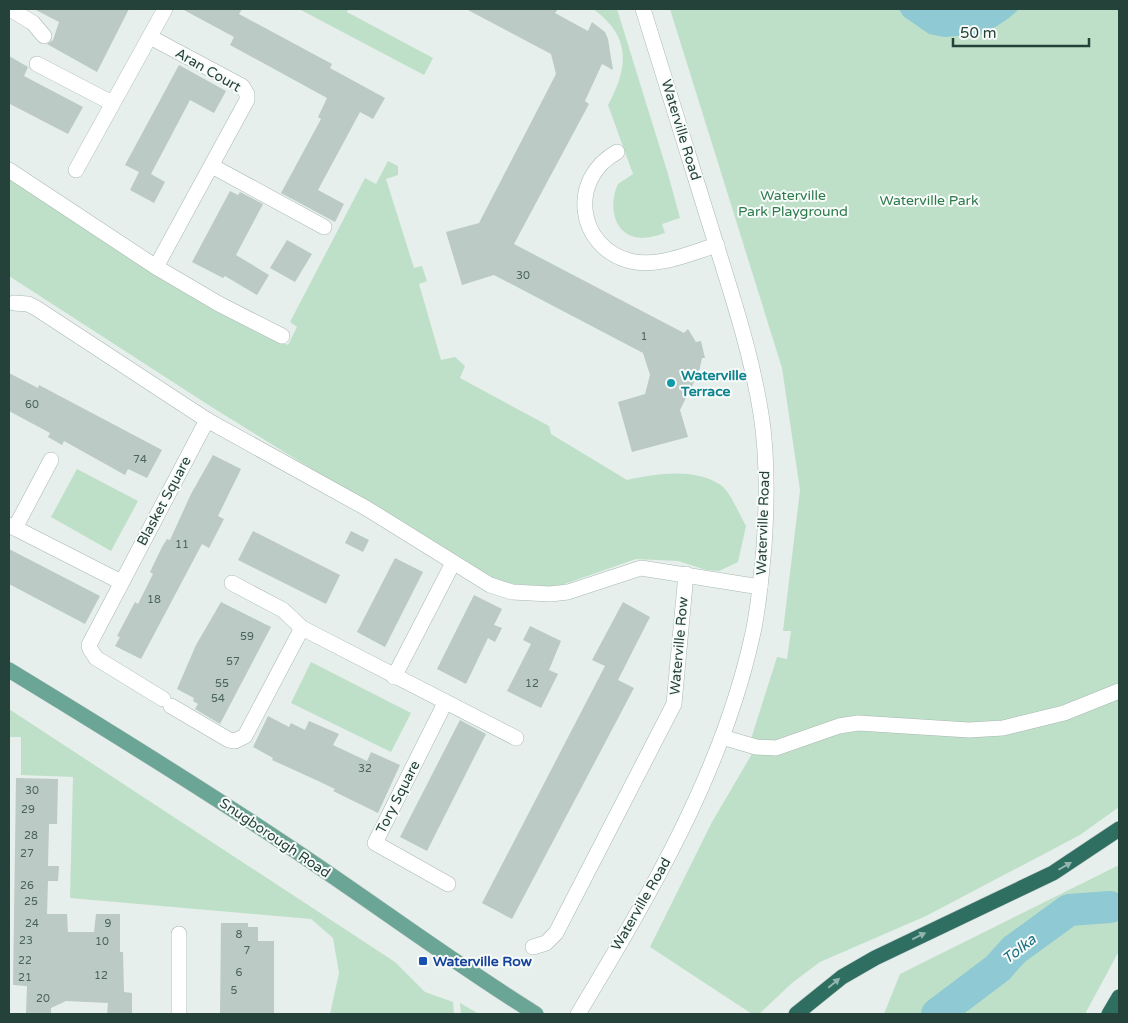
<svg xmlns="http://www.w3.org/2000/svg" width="1128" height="1023" viewBox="0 0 1128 1023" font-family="'Varela Round',sans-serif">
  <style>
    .green { fill: #bfe0c8 }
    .water { fill: #8ec9d4 }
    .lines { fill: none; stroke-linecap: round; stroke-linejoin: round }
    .river { stroke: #8ec9d4; stroke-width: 32 }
    .building { fill: #bbcac4 }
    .minor-casing { stroke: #a8b8b2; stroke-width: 16 }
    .major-casing { stroke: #c2cac8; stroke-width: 16 }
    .highway-casing { stroke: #c2cac8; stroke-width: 16 }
    .minor { stroke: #fff; stroke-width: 15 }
    .major { stroke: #6aa596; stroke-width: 15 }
    .highway { stroke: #2f6f62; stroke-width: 15 }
    .oneway { fill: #93b5ae }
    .culture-dot { fill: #0f9aa8; stroke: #f7fbf9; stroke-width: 2 }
    .transit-dot { fill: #1a4fb4; stroke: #f7fbf9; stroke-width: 2 }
    .labels { text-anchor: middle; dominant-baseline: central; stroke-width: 4; stroke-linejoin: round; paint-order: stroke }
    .number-label { font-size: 11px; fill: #4a645c }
    .street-label { font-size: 14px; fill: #24423a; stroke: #f7fbf9 }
    .park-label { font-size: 14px; fill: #2d7a4b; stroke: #f7fbf9 }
    .culture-label { font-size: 14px; font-weight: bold; fill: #0d838f; stroke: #f7fbf9; text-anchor: start }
    .transit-label { font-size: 14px; font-weight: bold; fill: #164399; stroke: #f7fbf9; text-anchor: start }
    .water-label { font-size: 15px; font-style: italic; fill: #1c6f80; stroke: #f7fbf9 }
  </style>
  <rect width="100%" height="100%" fill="#e6efeb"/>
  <g class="green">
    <polygon points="299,9 348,9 347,12 433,58 424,75"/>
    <path d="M593 9H617L668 174 680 218 662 224 665 233C658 235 650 238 642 238 613 237 608 205 618 184L633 174 608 105C629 67 631 36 593 9Z"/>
    <polygon points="670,9 1119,9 1119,807 1080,835 926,916 820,962 792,983 759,1014 752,1014 650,947 712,822 756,747 751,739 777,657 787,659 791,631 783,631 800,490 782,368"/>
    <path d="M388 161 398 166V175L386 179 414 268 422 266 427 281 419 284 441 360 455 357 465 366 460 378 549 426 551 434 627 480C656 474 695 467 722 486 730 492 741 517 746 526L738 562 719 571 706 570 678 561 636 559 556 587 501 583 373 507 210 406 9 276V179L212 308 288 345 297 327 290 322 365 178 376 184Z"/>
    <polygon points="77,469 138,501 111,551 51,517"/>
    <polygon points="311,662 411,713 391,752 291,703"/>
    <polygon points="9,709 395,962 425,992 453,1002 454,1014 330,1014 339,973 333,938 311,919 70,898 73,777 21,775 21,737 9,737"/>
    <polygon points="1119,865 1119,951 1085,1014 884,1014 900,974"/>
    <polygon points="460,1003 479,1014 461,1014"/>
  </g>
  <polygon class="water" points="899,9 1019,9 1009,18 985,34 944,37 929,34 903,16"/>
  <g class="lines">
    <polyline class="river" points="937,1014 998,968 1014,950 1069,910 1110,907"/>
  </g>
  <g class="building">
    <polygon points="34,9 129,9 97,72 47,44 53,40 59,22"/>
    <polygon points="182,9 242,9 239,14 332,64 330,68 385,98 373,119 360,112 318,190 344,204 335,222 281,193 321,119 318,117 327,98 230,45 234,37"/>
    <polygon points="466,9 558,9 555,13 588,31 592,22 605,32 608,39 613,70 602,64 585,101 589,104 514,244 684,333 688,329 696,342 701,341 705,358 702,358 699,372 680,410 688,437 632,452 618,402 645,394 650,375 643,353 494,275 462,285 446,232 479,223 556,74 551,54"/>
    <polygon points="9,56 28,67 24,76 83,107 68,134 10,104 9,106"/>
    <polygon points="179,65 226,91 214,113 190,100 151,174 165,182 154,203 130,190 139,172 125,165"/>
    <polygon points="230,191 238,195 240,192 263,204 236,255 269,275 257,295 225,276 223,278 192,262"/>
    <polygon points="287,240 312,254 295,282 270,268"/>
    <polygon points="9,373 38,388 39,385 162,450 147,478 128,469 125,475 64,441 62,445 48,437 50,433 9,411"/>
    <polygon points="213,455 241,469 218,516 224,519 209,548 202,544 141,659 115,646 120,637 117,636 135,602 138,604 153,574 150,572 162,547 167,539 170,540 191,494"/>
    <polygon points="253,531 340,575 326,604 238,560"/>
    <polygon points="351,531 369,540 363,552 345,543"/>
    <polygon points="9,549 100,596 85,624 9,584"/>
    <polygon points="395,558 423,572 385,647 357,632"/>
    <polygon points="474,595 502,609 494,625 502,628 495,642 488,638 466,684 437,669"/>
    <polygon points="221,602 271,627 220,724 195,709 198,704 193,701 194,698 177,689 196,645"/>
    <polygon points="623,602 650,617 618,680 634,688 512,919 482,903 605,666 592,660"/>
    <polygon points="530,626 561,641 549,670 558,674 541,708 507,691 531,644 523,640"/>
    <polygon points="268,716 289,727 291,723 305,730 309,721 339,734 333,745 367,761 371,752 400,765 378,813 333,791 335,789 316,780 272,760 273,758 253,747"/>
    <polygon points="460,720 486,734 427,851 400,837"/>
    <polygon points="16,778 58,779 57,824 49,824 48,866 59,866 58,881 48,881 47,914 67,914 68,932 94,932 96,914 120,914 120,952 123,952 124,992 132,993 132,1014 107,1014 108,1003 66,1001 51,1008 51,1014 26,1014 27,986 13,985"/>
    <polygon points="221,923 248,923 248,927 258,927 258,941 274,941 274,1014 220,1014"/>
  </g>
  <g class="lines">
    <defs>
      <g id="minor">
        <polyline points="10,9 33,23 44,36"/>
        <polyline points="150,37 242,86 247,94 247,100 156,267"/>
        <polyline points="37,64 112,103"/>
        <path d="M617 152C568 179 577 247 630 261 658 268 690 253 717 245"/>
        <polyline points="212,166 324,227"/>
        <polyline points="9,170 156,267 219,304 282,336"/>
        <polyline points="76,170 165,9"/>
        <polyline points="14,303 28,304 36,308 207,420 366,508 490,585 512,592 550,594 568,592 641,568 760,587"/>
        <polyline points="9,525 121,582"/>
        <polyline points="15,528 51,460"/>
        <polyline points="232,583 283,610 302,628 516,738"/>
        <polyline points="394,677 453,563"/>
        <polyline points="163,699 96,658 90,649 89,645 207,420"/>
        <polyline points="445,703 375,843 448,884"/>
        <polyline points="171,706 229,740 235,741 245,736 302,628"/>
        <polyline points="722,737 756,747 776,748 839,726 858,723 969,730 1003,728 1064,713 1119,691"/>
        <polyline points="533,947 546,943 556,933 674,704 686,574"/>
        <polyline points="179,1014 179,934"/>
        <path d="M578 1014C649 896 722 773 752 637 759 608 761 577 764 547 767 503 768 458 761 414 751 351 730 289 711 228 689 155 666 82 643 9"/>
      </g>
      <path id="major" d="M9 670C101 726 192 782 282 842 367 898 449 960 536 1014"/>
      <g id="highway">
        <polyline points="796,1014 842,977 875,958 1053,873 1119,829"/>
        <polyline points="1109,1014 1119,997"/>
      </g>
    </defs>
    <use href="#minor" class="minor-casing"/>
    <use href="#major" class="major-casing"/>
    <use href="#highway" class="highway-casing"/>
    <use href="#minor" class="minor"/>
    <use href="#major" class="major"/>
    <use href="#highway" class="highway"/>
  </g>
  <defs><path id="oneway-solid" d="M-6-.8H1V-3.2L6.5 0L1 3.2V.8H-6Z" transform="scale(1.25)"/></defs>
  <g class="oneway">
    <use href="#oneway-solid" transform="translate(1065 866) rotate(-30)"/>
    <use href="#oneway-solid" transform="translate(919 936) rotate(-26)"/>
    <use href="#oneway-solid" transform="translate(834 983) rotate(-40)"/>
  </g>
  <circle class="culture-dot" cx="671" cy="383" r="5"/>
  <rect class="transit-dot" x="418" y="956" width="10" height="10" rx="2.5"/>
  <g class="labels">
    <g class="number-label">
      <text x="523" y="275">30</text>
      <text x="644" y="336">1</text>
      <text x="32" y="404">60</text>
      <text x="140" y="459">74</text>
      <text x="182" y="544">11</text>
      <text x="154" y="599">18</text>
      <text x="247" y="636">59</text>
      <text x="233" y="661">57</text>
      <text x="222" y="683">55</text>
      <text x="532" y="683">12</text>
      <text x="218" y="698">54</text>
      <text x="365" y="768">32</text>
      <text x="32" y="790">30</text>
      <text x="28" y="809">29</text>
      <text x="31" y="835">28</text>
      <text x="27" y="853">27</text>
      <text x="27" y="885">26</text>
      <text x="31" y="901">25</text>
      <text x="32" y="923">24</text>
      <text x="108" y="923">9</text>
      <text x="239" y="934">8</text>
      <text x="26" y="940">23</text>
      <text x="102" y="941">10</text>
      <text x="247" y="950">7</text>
      <text x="25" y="960">22</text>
      <text x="239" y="972">6</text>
      <text x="101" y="975">12</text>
      <text x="25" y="977">21</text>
      <text x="234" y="990">5</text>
      <text x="43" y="998">20</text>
    </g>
    <g class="street-label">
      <text transform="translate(208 70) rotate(30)">Aran Court</text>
      <text transform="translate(681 130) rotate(73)">Waterville Road</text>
      <text transform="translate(164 501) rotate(-62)">Blasket Square</text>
      <text transform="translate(763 523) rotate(-88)">Waterville Road</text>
      <text transform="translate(679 646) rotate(-85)">Waterville Row</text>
      <text transform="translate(398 797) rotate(-63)">Tory Square</text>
      <text transform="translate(275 838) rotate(34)">Snugborough Road</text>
      <text transform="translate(641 904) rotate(-60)">Waterville Road</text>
    </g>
    <g class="park-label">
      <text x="793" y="195">Waterville<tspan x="793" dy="16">Park Playground</tspan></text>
      <text x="929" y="200">Waterville Park</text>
    </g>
    <g class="culture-label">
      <text x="681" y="375">Waterville<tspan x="681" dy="16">Terrace</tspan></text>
    </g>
    <g class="transit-label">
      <text x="433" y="961">Waterville Row</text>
    </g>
    <g class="water-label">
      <text transform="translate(1019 949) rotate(-38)">Tolka</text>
    </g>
  </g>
  <rect width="1128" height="1023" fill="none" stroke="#24423a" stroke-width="20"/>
  <path d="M953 38v8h136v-8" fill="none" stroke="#24423a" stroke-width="2.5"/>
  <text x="960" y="38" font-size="15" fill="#24423a" stroke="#f7fbf9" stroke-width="4" paint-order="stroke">50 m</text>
</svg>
